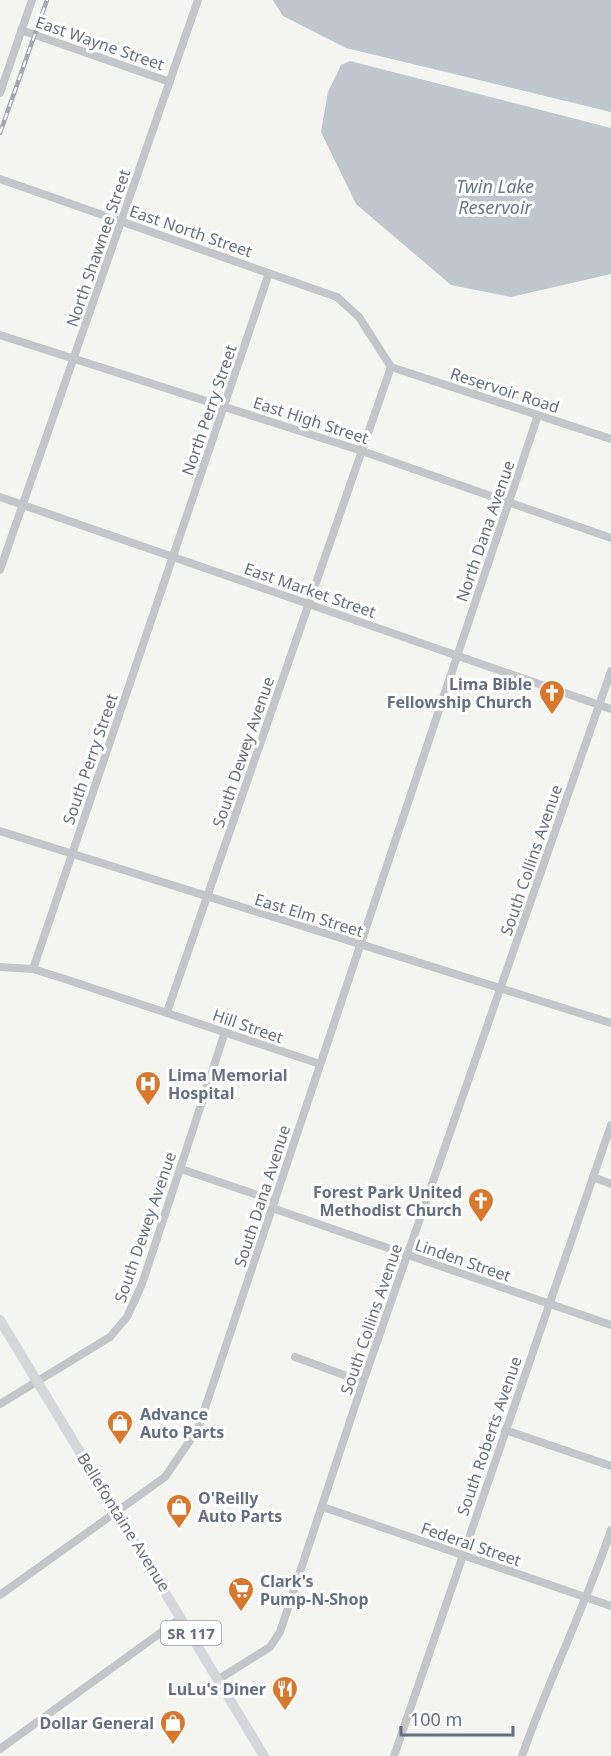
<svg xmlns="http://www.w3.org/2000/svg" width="611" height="1756" viewBox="0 0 611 1756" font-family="'Noto Sans',sans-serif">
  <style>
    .water { fill: #c0c6cd }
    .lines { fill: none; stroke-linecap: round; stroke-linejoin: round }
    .minor { stroke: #c3c5c9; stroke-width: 8 }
    .major { stroke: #d4d6dc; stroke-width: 10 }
    .rail-casing { stroke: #a3a7ad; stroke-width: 4.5 }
    .rail { stroke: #fff; stroke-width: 2; stroke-dasharray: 7; stroke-linecap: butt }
    .labels { text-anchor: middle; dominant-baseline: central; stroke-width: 6; stroke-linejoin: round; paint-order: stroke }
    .shield { fill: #fff; stroke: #939aa7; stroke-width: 1.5 }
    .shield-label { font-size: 15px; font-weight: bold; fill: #656f81 }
    .street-label { font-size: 16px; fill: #656f81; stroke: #fff }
    .poi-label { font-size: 16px; font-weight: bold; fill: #656f81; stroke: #fff; text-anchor: end }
    .water-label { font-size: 18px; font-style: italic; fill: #667685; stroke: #fff }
  </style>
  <rect width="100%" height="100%" fill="#f4f5f1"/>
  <g class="water">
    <polygon points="273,0 611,0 611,112 346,48 283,16"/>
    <polygon points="350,61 611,128 611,274 511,297 451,285 356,204 321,132 328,92 341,65"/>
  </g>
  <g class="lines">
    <g class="minor">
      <polyline points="21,30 170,82"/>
      <polyline points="0,93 32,0"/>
      <polyline points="0,179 337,297 359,317 391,367"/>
      <polyline points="0,335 362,451 611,538"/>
      <polyline points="391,367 611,439"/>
      <polyline points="0,497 611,709"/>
      <polyline points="0,570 198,0"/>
      <polyline points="0,831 611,1023"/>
      <polyline points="0,967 33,969 65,979 320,1064"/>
      <polyline points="33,969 269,273"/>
      <polyline points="167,1012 391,367"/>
      <polyline points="181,1169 275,1201"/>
      <polyline points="593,1177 611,1184"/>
      <polyline points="272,1208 611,1325"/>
      <polyline points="295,1357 363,1382"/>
      <polyline points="0,1404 110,1337 127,1317 142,1284 225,1032"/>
      <polyline points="505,1430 611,1466"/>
      <polyline points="323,1507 611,1606"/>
      <polyline points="0,1595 165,1477 198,1429 538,415"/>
      <polyline points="219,1679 270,1647 280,1632 363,1382 611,671"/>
      <polyline points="0,1749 181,1618"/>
      <polyline points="394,1756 611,1125"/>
      <path d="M522 1756C549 1679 585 1607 611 1530"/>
    </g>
    <polyline class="major" points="0,1320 264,1756"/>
    <defs>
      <polyline id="rail" points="0,133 47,0"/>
    </defs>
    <use href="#rail" class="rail-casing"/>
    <use href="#rail" class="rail"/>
  </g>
  <defs>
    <symbol id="church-pin" viewBox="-11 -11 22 30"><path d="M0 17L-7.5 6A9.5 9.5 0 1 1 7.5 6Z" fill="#d9772c" stroke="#fff"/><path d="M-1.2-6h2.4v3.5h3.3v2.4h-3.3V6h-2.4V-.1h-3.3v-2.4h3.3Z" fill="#fff"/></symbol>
    <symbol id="hospital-pin" viewBox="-11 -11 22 30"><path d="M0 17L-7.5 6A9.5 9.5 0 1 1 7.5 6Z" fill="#d9772c" stroke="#fff"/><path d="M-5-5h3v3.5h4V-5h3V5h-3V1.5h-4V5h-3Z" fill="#fff"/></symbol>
    <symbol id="shop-pin" viewBox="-11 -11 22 30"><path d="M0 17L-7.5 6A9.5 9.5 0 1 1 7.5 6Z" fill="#d9772c" stroke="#fff"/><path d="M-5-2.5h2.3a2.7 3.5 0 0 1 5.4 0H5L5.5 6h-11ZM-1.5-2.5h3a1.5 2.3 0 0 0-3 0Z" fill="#fff"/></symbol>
    <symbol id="supermarket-pin" viewBox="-11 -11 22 30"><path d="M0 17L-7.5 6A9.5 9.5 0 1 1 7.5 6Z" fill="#d9772c" stroke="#fff"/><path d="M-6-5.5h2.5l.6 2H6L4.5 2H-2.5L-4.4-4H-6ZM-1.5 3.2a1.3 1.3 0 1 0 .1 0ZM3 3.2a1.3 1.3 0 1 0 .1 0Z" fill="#fff"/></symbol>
    <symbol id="restaurant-pin" viewBox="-11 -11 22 30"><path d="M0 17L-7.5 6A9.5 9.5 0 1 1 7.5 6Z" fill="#d9772c" stroke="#fff"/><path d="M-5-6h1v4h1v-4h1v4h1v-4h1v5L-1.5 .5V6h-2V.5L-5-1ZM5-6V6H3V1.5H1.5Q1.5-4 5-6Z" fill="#fff"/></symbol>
  </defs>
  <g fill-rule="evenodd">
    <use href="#church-pin" x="537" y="678" width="30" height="40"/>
    <use href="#hospital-pin" x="133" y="1069" width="30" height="40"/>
    <use href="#church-pin" x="466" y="1186" width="30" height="40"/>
    <use href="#shop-pin" x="105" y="1408" width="30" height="40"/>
    <use href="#shop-pin" x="164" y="1492" width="30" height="40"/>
    <use href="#supermarket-pin" x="226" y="1575" width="30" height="40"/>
    <use href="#restaurant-pin" x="270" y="1674" width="30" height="40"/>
    <use href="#shop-pin" x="158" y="1708" width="30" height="40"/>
  </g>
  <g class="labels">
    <rect class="shield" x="161" y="1621" width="60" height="24" rx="4.5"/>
    <g class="shield-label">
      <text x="191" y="1633">SR 117</text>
    </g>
    <g class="street-label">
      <text transform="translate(100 43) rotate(19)">East Wayne Street</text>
      <text transform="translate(191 231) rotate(19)">East North Street</text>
      <text transform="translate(98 248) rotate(-71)">North Shawnee Street</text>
      <text transform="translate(505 390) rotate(18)">Reservoir Road</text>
      <text transform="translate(209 410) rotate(-71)">North Perry Street</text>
      <text transform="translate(311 420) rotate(18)">East High Street</text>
      <text transform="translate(485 531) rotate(-71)">North Dana Avenue</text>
      <text transform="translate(310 590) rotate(19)">East Market Street</text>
      <text transform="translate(243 752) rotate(-71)">South Dewey Avenue</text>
      <text transform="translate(90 759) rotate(-71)">South Perry Street</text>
      <text transform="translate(531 860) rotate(-71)">South Collins Avenue</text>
      <text transform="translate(309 915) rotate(17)">East Elm Street</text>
      <text transform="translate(248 1026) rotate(19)">Hill Street</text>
      <text transform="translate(262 1196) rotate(-72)">South Dana Avenue</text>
      <text transform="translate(145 1227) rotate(-71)">South Dewey Avenue</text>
      <text transform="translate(463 1260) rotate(19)">Linden Street</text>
      <text transform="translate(371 1319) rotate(-71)">South Collins Avenue</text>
      <text transform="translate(489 1436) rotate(-71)">South Roberts Avenue</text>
      <text transform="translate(124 1522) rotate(58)">Bellefontaine Avenue</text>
      <text transform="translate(471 1544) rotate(19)">Federal Street</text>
    </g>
    <g class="poi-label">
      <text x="532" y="684">Lima Bible<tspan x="532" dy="18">Fellowship Church</tspan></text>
      <text x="168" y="1075" text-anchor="start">Lima Memorial<tspan x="168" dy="18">Hospital</tspan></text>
      <text x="462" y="1192">Forest Park United<tspan x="462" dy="18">Methodist Church</tspan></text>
      <text x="140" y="1414" text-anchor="start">Advance<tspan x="140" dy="18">Auto Parts</tspan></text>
      <text x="198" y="1498" text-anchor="start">O'Reilly<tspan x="198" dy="18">Auto Parts</tspan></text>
      <text x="260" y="1581" text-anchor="start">Clark's<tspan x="260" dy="18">Pump-N-Shop</tspan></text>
      <text x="266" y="1689">LuLu's Diner</text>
      <text x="154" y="1723">Dollar General</text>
    </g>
    <g class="water-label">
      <text x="495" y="186">Twin Lake<tspan x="495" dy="21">Reservoir</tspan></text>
    </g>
  </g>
  <path d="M401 1726v9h112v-9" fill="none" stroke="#656f81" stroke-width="3"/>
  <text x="410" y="1726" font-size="18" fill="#656f81" stroke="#ffffff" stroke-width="4.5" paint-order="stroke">100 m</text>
</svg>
